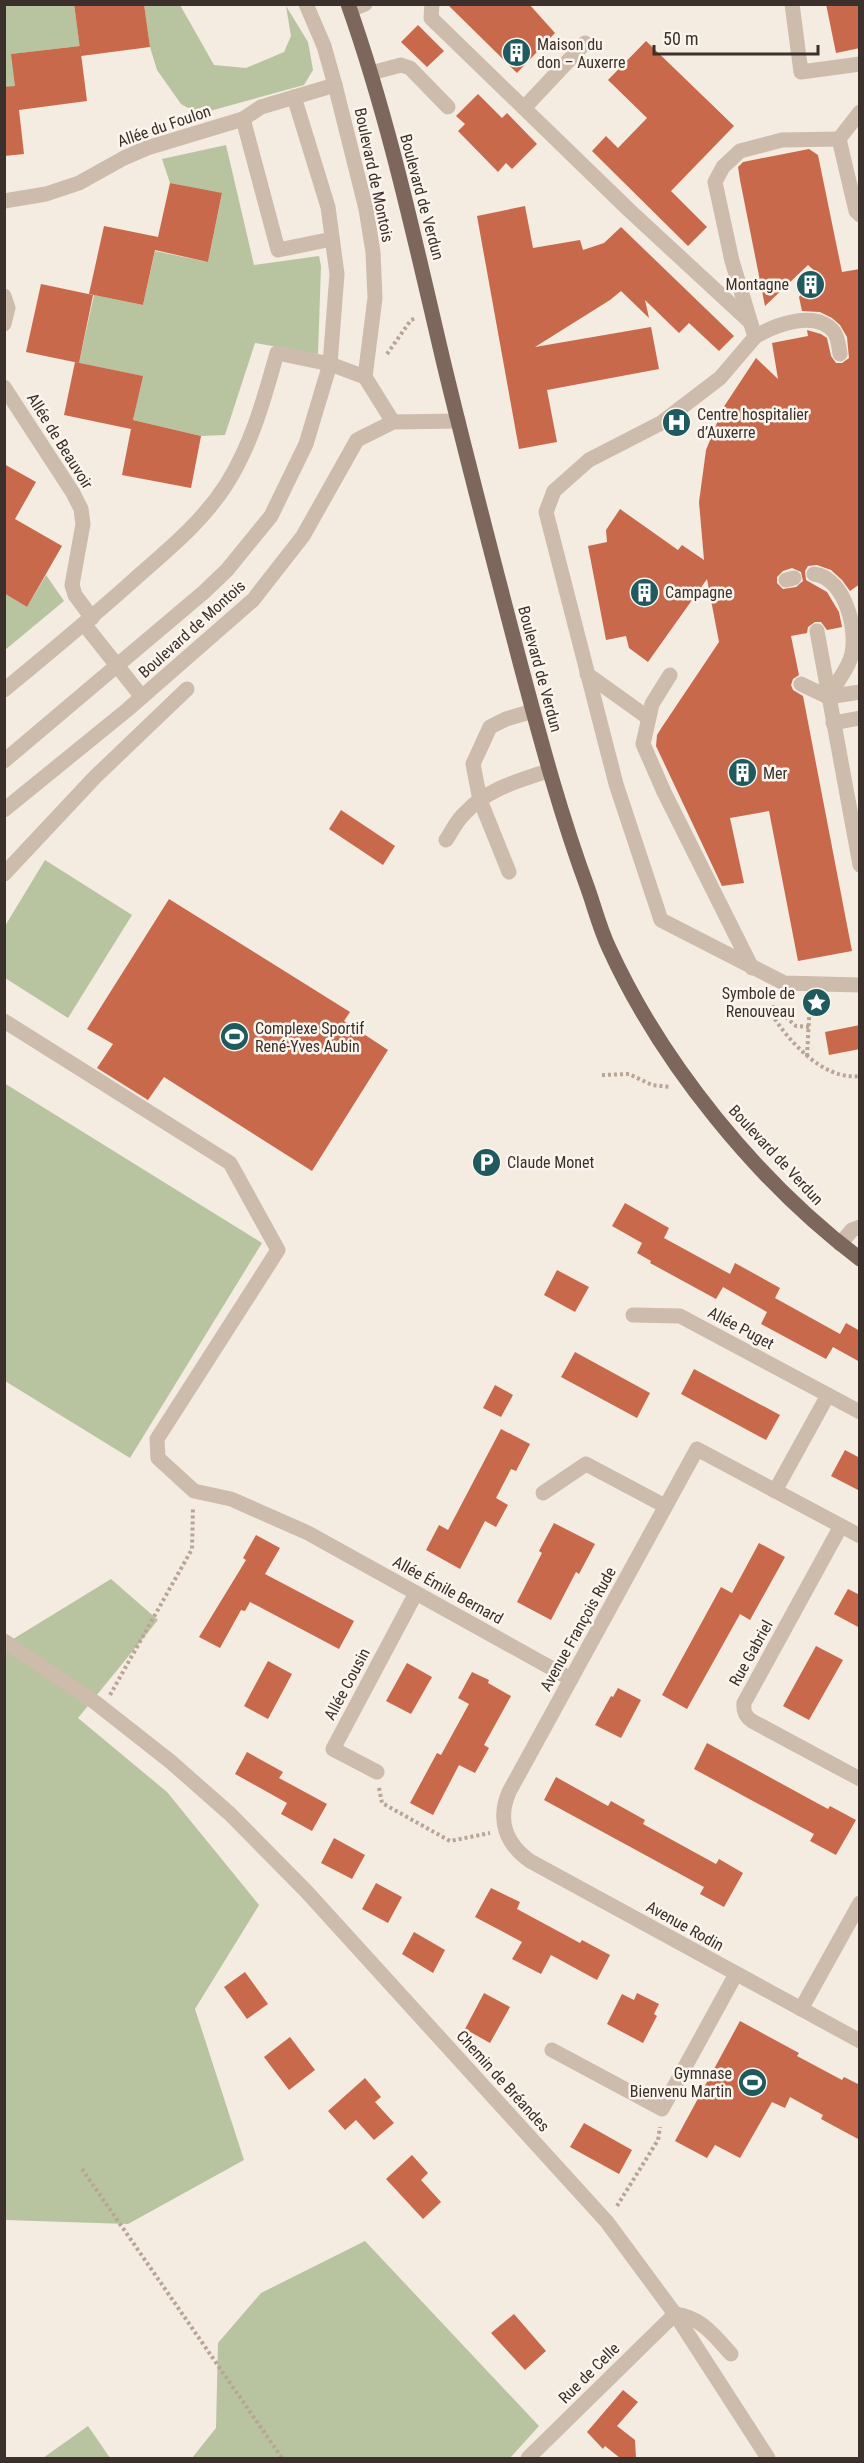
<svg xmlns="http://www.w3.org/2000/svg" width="864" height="2463" viewBox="0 0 864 2463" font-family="'Roboto Condensed',sans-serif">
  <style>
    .green { fill: #b8c4a0 }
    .building { fill: #c8694b; fill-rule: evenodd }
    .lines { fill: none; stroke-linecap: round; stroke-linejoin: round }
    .path { stroke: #b9a596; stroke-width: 4; stroke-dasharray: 3 3; stroke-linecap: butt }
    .minor { stroke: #cdbbac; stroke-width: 15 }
    .major { stroke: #7d675c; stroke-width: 15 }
    .labels { text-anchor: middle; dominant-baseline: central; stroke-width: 5; stroke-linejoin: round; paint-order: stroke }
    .poi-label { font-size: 16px; fill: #3b302b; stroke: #fbf5ee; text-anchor: start }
    .street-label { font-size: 16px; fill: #3b302b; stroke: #fbf5ee }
  </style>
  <rect width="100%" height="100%" fill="#f4ebe1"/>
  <g class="green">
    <polygon points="4,5 74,5 80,46 12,54 17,100 4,101"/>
    <polygon points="144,5 180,5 214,65 246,68 284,52 291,36 286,6 308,42 313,70 304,85 199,114 181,104 157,70 150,47"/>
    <polygon points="226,145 254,265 319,256 321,266 318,354 255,343 225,435 201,436 133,420 142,376 79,363 94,295 143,305 155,251 208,262 222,194 170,183 162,159"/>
    <polygon points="46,575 64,601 5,650 5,593 27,607"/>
    <polygon points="45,860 132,915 68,1018 5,978 5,926"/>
    <polygon points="4,1083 262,1243 130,1458 5,1381"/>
    <polygon points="111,1579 158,1620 78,1718 167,1792 259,1905 195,2009 244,2160 128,2224 5,2220 5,1644"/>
    <polygon points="365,2241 539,2426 510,2458 192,2458 216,2428 218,2343 261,2293"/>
    <polygon points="88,2426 110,2458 43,2458"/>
  </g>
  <g class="building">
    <polygon points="74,4 144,4 150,47 81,56"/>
    <polygon points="447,4 529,4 555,33 517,73"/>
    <polygon points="826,4 860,4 860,48 836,53"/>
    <polygon points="418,25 444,51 427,67 401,42"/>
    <polygon points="646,41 734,126 671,191 707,227 688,246 592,151 606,136 618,148 647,118 608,80"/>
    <polygon points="80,46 87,101 19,110 24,154 4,156 4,87 15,86 11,54"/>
    <polygon points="478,94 502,118 507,113 537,144 512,169 506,163 498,172 458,131 465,124 456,116"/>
    <path d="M809 149 818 155 842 272 860 269V584L850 591 842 580 831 570 817 565 808 566 805 571 806 580 827 592 839 612 842 627 827 630 821 622H815L808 627 807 633 791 636 799 675 793 679 791 685 793 690 803 696 852 951 798 961 769 811 730 818 744 883 722 886 656 746 657 735 662 727 719 642 707 579 648 662 629 648 626 636 606 640 588 546 607 542 606 530 620 509 678 550 682 545 704 560 699 502 706 450 723 408 756 358 778 379 772 343 808 336 807 330 821 334 827 338 831 356 836 363H842L849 358 847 337 840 325 832 318 820 312 802 311 799 297 817 273 808 265 765 306 740 180 738 167 743 162ZM792 568 801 572 803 581 796 587 783 589 777 583V577L783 571Z"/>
    <polygon points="170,183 222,193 208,262 155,250 143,305 89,294 104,226 158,237"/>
    <polygon points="525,206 533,248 580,240 583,250 604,243 621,227 734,336 719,351 689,323 679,333 645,300 649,318 621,291 610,300 535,347 651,327 659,369 547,390 557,442 519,449 477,216"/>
    <polygon points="41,284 93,295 79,363 26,352"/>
    <polygon points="75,362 143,376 133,420 201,436 191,488 122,475 131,429 64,415"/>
    <polygon points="4,464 36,482 15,519 62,546 27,607 4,593"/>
    <polygon points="341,810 395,846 383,865 329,829"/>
    <polygon points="169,899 350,1012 344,1021 388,1050 312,1171 164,1077 148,1100 97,1068 113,1044 87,1029"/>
    <polygon points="860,1025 860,1049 829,1055 825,1032"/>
    <polygon points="625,1203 669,1228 664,1238 730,1274 735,1263 780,1288 775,1298 840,1334 846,1323 860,1331 860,1362 833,1347 826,1359 761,1324 767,1312 723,1287 716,1299 650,1263 651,1261 637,1253 642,1243 612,1226"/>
    <polygon points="557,1270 589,1287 575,1312 544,1295"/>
    <polygon points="575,1352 650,1393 637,1418 561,1377"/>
    <polygon points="694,1369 780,1415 766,1440 681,1394"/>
    <polygon points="495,1385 513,1395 501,1417 483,1408"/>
    <polygon points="501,1429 530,1444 516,1471 511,1469 496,1498 508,1505 496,1527 485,1521 460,1569 426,1550 439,1525 448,1530"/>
    <polygon points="845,1450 860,1458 860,1491 831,1476"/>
    <polygon points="554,1523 595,1544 579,1574 576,1572 551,1620 517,1602 542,1553 539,1551"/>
    <polygon points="256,1535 280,1548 265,1574 354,1621 339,1649 250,1602 245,1611 241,1610 220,1648 199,1637 246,1560 243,1558"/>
    <polygon points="759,1543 785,1557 750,1620 740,1614 687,1709 662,1695 721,1587 732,1593"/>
    <polygon points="848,1589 860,1595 860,1628 834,1614"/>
    <polygon points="816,1646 843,1660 809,1720 783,1706"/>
    <polygon points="268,1661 292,1674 268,1719 244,1706"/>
    <polygon points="407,1663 432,1677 411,1714 386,1701"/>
    <polygon points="472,1672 489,1680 488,1683 511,1696 484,1745 489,1748 475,1773 459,1765 433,1815 410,1803 437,1753 441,1755 469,1704 458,1698"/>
    <polygon points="618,1688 641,1700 621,1738 595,1725 611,1696 613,1697"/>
    <polygon points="707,1743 828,1809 830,1806 856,1820 836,1855 810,1841 814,1834 694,1769"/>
    <polygon points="247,1752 283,1772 279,1778 327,1804 312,1831 281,1814 287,1803 235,1774"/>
    <polygon points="556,1777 608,1806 611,1801 645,1820 643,1824 716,1864 719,1859 743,1873 724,1907 700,1894 704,1887 544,1800"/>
    <polygon points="334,1838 365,1855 352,1879 321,1863"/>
    <polygon points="376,1883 402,1897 388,1923 362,1909"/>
    <polygon points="491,1888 520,1902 517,1909 580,1943 582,1940 610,1955 597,1980 551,1955 541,1974 512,1959 522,1942 475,1917"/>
    <polygon points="414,1932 445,1950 433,1973 402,1954"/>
    <polygon points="245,1972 268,2004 247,2019 224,1987"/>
    <polygon points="484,1993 510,2007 490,2043 465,2029"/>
    <polygon points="637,1993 659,2004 654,2014 657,2016 643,2043 607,2024 622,1994 634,2000"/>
    <polygon points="740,2021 799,2053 797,2056 842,2080 844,2077 860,2085 860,2140 821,2119 823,2115 790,2097 785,2108 772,2102 740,2158 715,2145 707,2158 675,2141"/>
    <polygon points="290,2037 315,2070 289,2090 264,2057"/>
    <polygon points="365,2078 381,2097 375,2102 394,2123 374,2140 356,2120 345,2130 328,2111"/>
    <polygon points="584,2123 632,2150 619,2174 570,2147"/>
    <polygon points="412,2155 428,2173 421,2180 441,2202 423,2219 386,2179"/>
    <polygon points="514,2314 546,2351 525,2370 491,2333"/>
    <polygon points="623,2390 638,2402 617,2426 635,2440 636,2458 620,2458 605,2446 603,2449 587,2432"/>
  </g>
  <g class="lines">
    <g class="path">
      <polyline points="387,354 411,320 416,318"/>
      <path d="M809 1027 796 1026 774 1007H770L769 1010C786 1038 822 1081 860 1076"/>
      <polyline points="807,1056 810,1001"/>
      <polyline points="602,1075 629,1074 652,1085 670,1087"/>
      <polyline points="110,1695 192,1549 193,1507"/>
      <polyline points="379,1788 382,1803 450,1841 490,1833"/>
      <polyline points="82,2169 282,2458"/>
      <polyline points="617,2206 658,2140 660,2127"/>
    </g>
    <g class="minor">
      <polyline points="306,4 324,46 335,85 366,209 373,252 375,298 365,377 393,422"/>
      <polyline points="432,4 431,18 629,210 749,321"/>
      <polyline points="792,4 801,72 860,64"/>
      <polyline points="350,10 365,4"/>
      <polyline points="371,73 401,65 410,68 448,107"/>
      <polyline points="524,108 585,43"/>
      <polyline points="860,112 839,139 856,211 860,215"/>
      <polyline points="243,119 278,250 332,239"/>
      <polyline points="839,139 782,140 740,151 723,167 715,182 732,261 755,337 720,378 661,423 589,460 554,491 546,512 616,784 661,920 784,983 860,985"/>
      <polyline points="4,201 46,194 79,183 124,158 147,148 243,119 261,107 335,85"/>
      <polyline points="4,296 8,308 4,324"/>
      <path d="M755 337C774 325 816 309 834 332 838 337 839 348 840 354"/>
      <polyline points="4,387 73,493 81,509 83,524 72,585 75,595 92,618"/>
      <path d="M814 574C846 578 860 635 850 660 845 673 835 685 828 697"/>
      <polyline points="786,580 794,578"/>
      <polyline points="84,624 142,697"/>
      <polyline points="817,631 860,865"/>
      <polyline points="587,674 647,717"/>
      <polyline points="670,675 652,704 643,744 664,792 752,968"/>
      <polyline points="801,684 828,697 860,692"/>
      <path d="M4 690C49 653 94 616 137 577 170 548 202 522 226 485 252 444 264 399 277 353L330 364 365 377"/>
      <polyline points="833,723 860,718"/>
      <polyline points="4,761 204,592 227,570 271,516 306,444 330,364 337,274 328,207 294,97"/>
      <polyline points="4,810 127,710 253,600 303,536 357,440 393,422 458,421"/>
      <path d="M446 840C452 831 457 820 465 813 487 789 518 781 548 771"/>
      <polyline points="509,872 480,800 473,764 490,727 506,719 533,711"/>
      <polyline points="4,874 95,777 187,689"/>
      <polyline points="4,1021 230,1163 278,1250 157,1439 158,1458 194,1491 231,1499 308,1533 571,1679"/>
      <polyline points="840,1244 852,1230 860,1227"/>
      <polyline points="633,1315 680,1316 860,1412"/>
      <polyline points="775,1491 828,1395"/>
      <polyline points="543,1493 586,1464 665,1506"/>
      <path d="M841 1526 744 1703C743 1711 745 1716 752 1721L860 1779"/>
      <path d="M860 1536 697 1449 509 1792C497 1820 506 1844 530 1861L860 2041"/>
      <polyline points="4,1641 96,1703 171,1762 230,1814 306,1891 607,2222 675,2314 768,2458"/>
      <polyline points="377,1772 333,1749 416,1593"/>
      <polyline points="801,2009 860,1903"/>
      <polyline points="552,2050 662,2109 736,1974"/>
      <path d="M675 2314C702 2318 713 2334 731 2354"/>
      <polyline points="528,2458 675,2314"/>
    </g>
    <path class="major" d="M348 4C389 120 415 241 443 360 468 464 495 567 522 670 542 745 561 816 588 889 595 909 600 929 609 948 662 1064 758 1182 860 1259"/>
  </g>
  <defs>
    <symbol id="building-disc" viewBox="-11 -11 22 22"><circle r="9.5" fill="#1f5a5e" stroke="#fbf5ee"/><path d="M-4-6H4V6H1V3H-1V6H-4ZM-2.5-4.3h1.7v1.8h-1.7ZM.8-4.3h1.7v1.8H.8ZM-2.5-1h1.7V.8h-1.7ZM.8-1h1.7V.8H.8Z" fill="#fff"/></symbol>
    <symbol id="hospital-disc" viewBox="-11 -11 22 22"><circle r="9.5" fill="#1f5a5e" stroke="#fbf5ee"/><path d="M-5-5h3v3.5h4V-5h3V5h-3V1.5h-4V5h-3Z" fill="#fff"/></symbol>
    <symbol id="sight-disc" viewBox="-11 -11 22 22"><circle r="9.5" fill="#1f5a5e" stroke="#fbf5ee"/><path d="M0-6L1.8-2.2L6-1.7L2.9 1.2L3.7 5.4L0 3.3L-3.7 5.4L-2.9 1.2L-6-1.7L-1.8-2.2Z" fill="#fff"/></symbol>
    <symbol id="stadium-disc" viewBox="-11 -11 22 22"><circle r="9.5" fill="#1f5a5e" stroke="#fbf5ee"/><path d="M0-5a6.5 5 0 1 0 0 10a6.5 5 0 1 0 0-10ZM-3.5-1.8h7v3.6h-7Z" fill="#fff"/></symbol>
    <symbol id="parking-disc" viewBox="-11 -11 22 22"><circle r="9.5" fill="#1f5a5e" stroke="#fbf5ee"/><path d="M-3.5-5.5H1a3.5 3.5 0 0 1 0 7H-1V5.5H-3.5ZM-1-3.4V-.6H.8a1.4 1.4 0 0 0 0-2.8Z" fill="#fff"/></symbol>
  </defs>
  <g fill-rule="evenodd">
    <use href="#building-disc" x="500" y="36" width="33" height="33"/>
    <use href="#building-disc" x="794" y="268" width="33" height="33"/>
    <use href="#hospital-disc" x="660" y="406" width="33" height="33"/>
    <use href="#building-disc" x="628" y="576" width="33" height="33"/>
    <use href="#building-disc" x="726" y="756" width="33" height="33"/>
    <use href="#sight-disc" x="800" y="986" width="33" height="33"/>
    <use href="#stadium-disc" x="218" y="1020" width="33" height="33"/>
    <use href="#parking-disc" x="470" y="1146" width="33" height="33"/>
    <use href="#stadium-disc" x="736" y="2066" width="33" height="33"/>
  </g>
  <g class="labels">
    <g class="poi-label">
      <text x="537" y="44">Maison du<tspan x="537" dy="18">don – Auxerre</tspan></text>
      <text x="789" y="284" text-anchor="end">Montagne</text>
      <text x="697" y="414">Centre hospitalier<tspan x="697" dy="18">d’Auxerre</tspan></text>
      <text x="665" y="592">Campagne</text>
      <text x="763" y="773">Mer</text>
      <text x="795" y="993" text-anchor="end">Symbole de<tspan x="795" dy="18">Renouveau</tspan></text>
      <text x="255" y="1028">Complexe Sportif<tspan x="255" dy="18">René-Yves Aubin</tspan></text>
      <text x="507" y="1162">Claude Monet</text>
      <text x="732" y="2073" text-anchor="end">Gymnase<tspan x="732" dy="18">Bienvenu Martin</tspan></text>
    </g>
    <g class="street-label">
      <text transform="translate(164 126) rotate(-19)">Allée du Foulon</text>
      <text transform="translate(374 175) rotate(78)">Boulevard de Montois</text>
      <text transform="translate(422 197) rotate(75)">Boulevard de Verdun</text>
      <text transform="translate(60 441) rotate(58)">Allée de Beauvoir</text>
      <text transform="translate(192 629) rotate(-42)">Boulevard de Montois</text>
      <text transform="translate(540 669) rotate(75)">Boulevard de Verdun</text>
      <text transform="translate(776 1155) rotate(47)">Boulevard de Verdun</text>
      <text transform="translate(741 1328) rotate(28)">Allée Puget</text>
      <text transform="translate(448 1590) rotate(29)">Allée Émile Bernard</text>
      <text transform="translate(578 1629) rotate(-61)">Avenue François Rude</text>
      <text transform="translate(751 1653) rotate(-61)">Rue Gabriel</text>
      <text transform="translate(347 1684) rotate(-62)">Allée Cousin</text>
      <text transform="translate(685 1926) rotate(29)">Avenue Rodin</text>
      <text transform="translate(503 2081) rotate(48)">Chemin de Bréandes</text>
      <text transform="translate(589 2373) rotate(-45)">Rue de Celle</text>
    </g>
  </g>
  <rect width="864" height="2463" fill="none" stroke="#3b302b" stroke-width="12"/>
  <path d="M654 45v9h164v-9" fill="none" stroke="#3b302b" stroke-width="3"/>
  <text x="663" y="45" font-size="18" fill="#3b302b" stroke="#fbf5ee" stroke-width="4.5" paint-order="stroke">50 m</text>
</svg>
